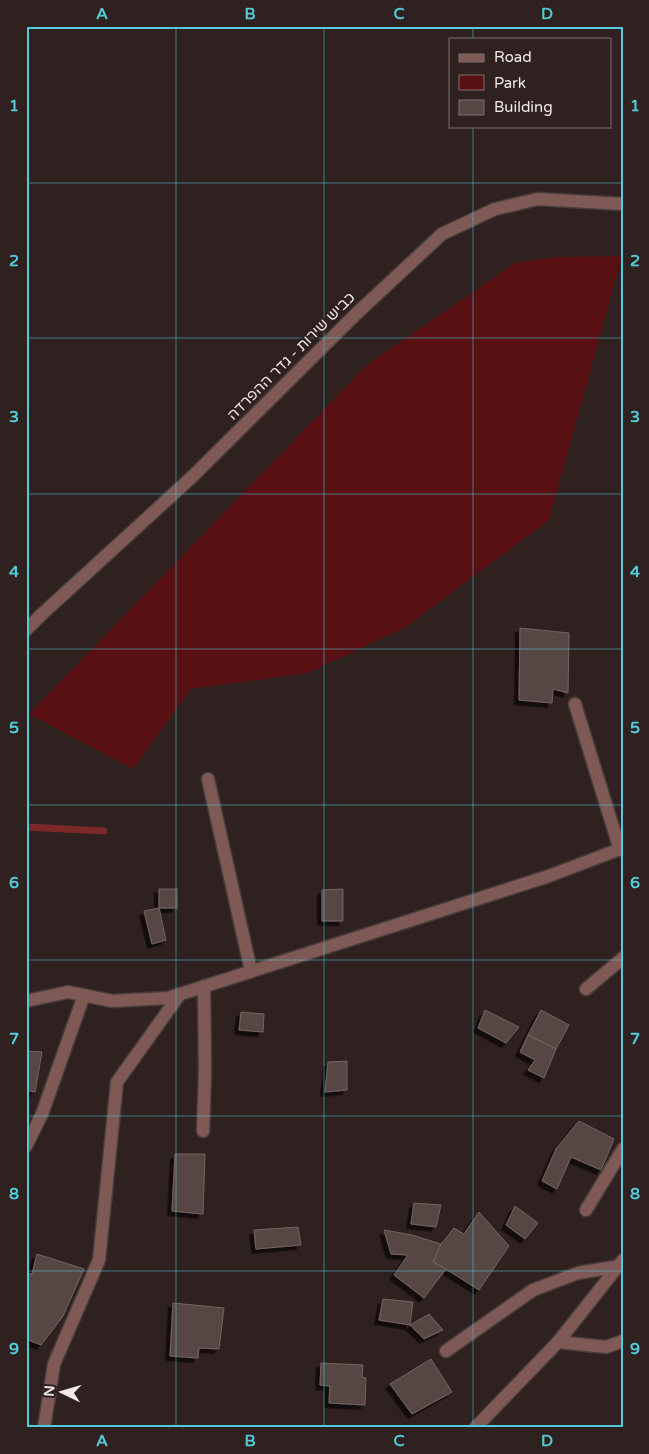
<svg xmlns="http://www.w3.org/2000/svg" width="649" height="1454" viewBox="0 0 649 1454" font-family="'Varela Round',Heebo,sans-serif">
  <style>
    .green { fill: #581012 }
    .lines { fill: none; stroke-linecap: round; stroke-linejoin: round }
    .stream { stroke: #7a2928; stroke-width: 7 }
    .building { fill: #564745; stroke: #746462; filter: url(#shadow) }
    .minor-casing { stroke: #493d3b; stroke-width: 15 }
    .minor { stroke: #7f5955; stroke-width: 12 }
    .grid { fill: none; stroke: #52cbd8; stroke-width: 1; stroke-opacity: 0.55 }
    .labels { text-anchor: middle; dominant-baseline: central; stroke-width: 4.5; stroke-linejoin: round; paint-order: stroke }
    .street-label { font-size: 15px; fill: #f2e8e7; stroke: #2e211f }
    .neatline { fill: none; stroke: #52cbd8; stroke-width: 2 }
    .grid-label { font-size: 16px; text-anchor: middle; font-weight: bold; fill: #52cbd8 }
  </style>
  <defs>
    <filter id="shadow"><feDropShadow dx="-4.5" dy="4.5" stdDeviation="0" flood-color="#0009"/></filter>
  </defs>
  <rect width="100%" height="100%" fill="#2e211f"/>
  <polygon class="green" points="622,256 549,520 406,627 308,673 191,689 133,769 29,714 367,365 515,263 555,257"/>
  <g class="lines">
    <polyline class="stream" points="26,827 104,831"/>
  </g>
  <g class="building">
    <polygon points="520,628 569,633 568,693 553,689 552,703 519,700"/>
    <rect x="159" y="889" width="18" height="19"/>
    <polygon points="343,889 343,921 322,921 322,890"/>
    <polygon points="159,908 166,940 152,944 144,911"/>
    <polygon points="485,1010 519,1027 506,1043 478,1028"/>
    <polygon points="541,1010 569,1025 556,1049 528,1035"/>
    <polygon points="241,1012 264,1014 263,1032 239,1030"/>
    <polygon points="528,1035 556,1049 544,1078 528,1070 535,1060 520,1052"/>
    <polygon points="26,1051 42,1052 35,1092 26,1090"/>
    <polygon points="347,1061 347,1090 325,1092 328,1062"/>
    <polygon points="579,1121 614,1139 601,1170 571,1157 557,1189 542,1181 556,1149"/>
    <polygon points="175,1154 205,1154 203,1214 172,1211"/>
    <polygon points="414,1203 441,1205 436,1227 411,1224"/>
    <polygon points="515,1206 538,1223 525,1239 506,1225"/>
    <polygon points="479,1212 509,1246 479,1290 446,1269 433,1262 441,1244 454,1228 464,1234"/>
    <polygon points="298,1227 301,1245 256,1249 254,1230"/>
    <polygon points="384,1230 412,1235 441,1244 433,1262 446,1269 424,1298 394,1275 408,1255 391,1254"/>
    <polygon points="37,1254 84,1269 63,1316 41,1345 26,1339 26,1274 32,1274"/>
    <polygon points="383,1299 413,1302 410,1325 379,1320"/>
    <polygon points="173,1303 224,1308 219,1349 199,1348 198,1358 170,1356"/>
    <polygon points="429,1314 443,1330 424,1339 410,1325"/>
    <polygon points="431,1359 452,1392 412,1414 390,1384"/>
    <polygon points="321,1363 363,1365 362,1377 366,1378 365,1405 329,1403 330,1386 320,1385"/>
  </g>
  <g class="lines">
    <defs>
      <g id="minor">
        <polyline points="26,630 41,615 193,476 356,314 442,234 495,209 538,199 623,204"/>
        <polyline points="575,704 620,850"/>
        <polyline points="208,779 251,971"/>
        <polyline points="586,989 623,958"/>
        <polyline points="26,1001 68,992 112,1001 168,998 546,877 623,848"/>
        <polyline points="203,1131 205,1071 204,986"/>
        <polyline points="26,1146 42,1114 84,995"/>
        <polyline points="586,1210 623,1149"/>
        <polyline points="558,1342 606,1347 623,1341"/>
        <polyline points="446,1351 533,1290 578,1273 620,1266"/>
        <polyline points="44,1428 54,1364 99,1260 117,1082 180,994"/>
        <polyline points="475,1428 558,1342 623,1260"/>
      </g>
    </defs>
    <use href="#minor" class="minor-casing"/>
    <use href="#minor" class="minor"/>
  </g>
  <path class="grid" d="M176 26V1428M324 26V1428M473 26V39M473 126V1428M26 183H623M26 338H623M26 494H623M26 649H623M26 805H623M26 960H623M26 1116H623M26 1271H623"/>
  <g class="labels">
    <g class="street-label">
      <text transform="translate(291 356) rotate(-45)">כביש שירות - גדר ההפרדה</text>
    </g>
  </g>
  <rect width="649" height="1454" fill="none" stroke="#2e211f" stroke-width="55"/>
  <rect x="449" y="38" width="162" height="90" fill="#2e211f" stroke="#7c716f"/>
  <rect x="459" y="54" width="25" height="8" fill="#7f5955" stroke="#7c716f"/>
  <text x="494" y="62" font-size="15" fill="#f2e8e7">Road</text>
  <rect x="459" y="75" width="25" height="15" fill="#581012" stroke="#7c716f"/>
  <text x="494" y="88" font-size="15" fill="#f2e8e7">Park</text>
  <rect x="459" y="100" width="25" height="15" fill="#564745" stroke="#7c716f"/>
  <text x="494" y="112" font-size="15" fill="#f2e8e7">Building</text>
  <g transform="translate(62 1392) rotate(275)" stroke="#2e211f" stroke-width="4" paint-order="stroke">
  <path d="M0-4L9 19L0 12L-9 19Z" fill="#f2e8e7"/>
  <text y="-8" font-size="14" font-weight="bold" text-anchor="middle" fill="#f2e8e7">N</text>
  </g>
  <rect x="28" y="28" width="594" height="1398" class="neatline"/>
  <g class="grid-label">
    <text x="102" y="19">A</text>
    <text x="250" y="19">B</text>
    <text x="399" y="19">C</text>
    <text x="547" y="19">D</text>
    <text x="14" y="111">1</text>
    <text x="635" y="111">1</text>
    <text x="14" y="266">2</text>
    <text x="635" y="266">2</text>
    <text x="14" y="422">3</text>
    <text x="635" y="422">3</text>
    <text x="14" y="577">4</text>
    <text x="635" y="577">4</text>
    <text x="14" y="733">5</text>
    <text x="635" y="733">5</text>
    <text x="14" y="888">6</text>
    <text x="635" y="888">6</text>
    <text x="14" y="1044">7</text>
    <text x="635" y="1044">7</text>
    <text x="14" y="1199">8</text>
    <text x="635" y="1199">8</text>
    <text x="14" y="1354">9</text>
    <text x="635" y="1354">9</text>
    <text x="102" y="1446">A</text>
    <text x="250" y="1446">B</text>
    <text x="399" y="1446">C</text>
    <text x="547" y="1446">D</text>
  </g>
</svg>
